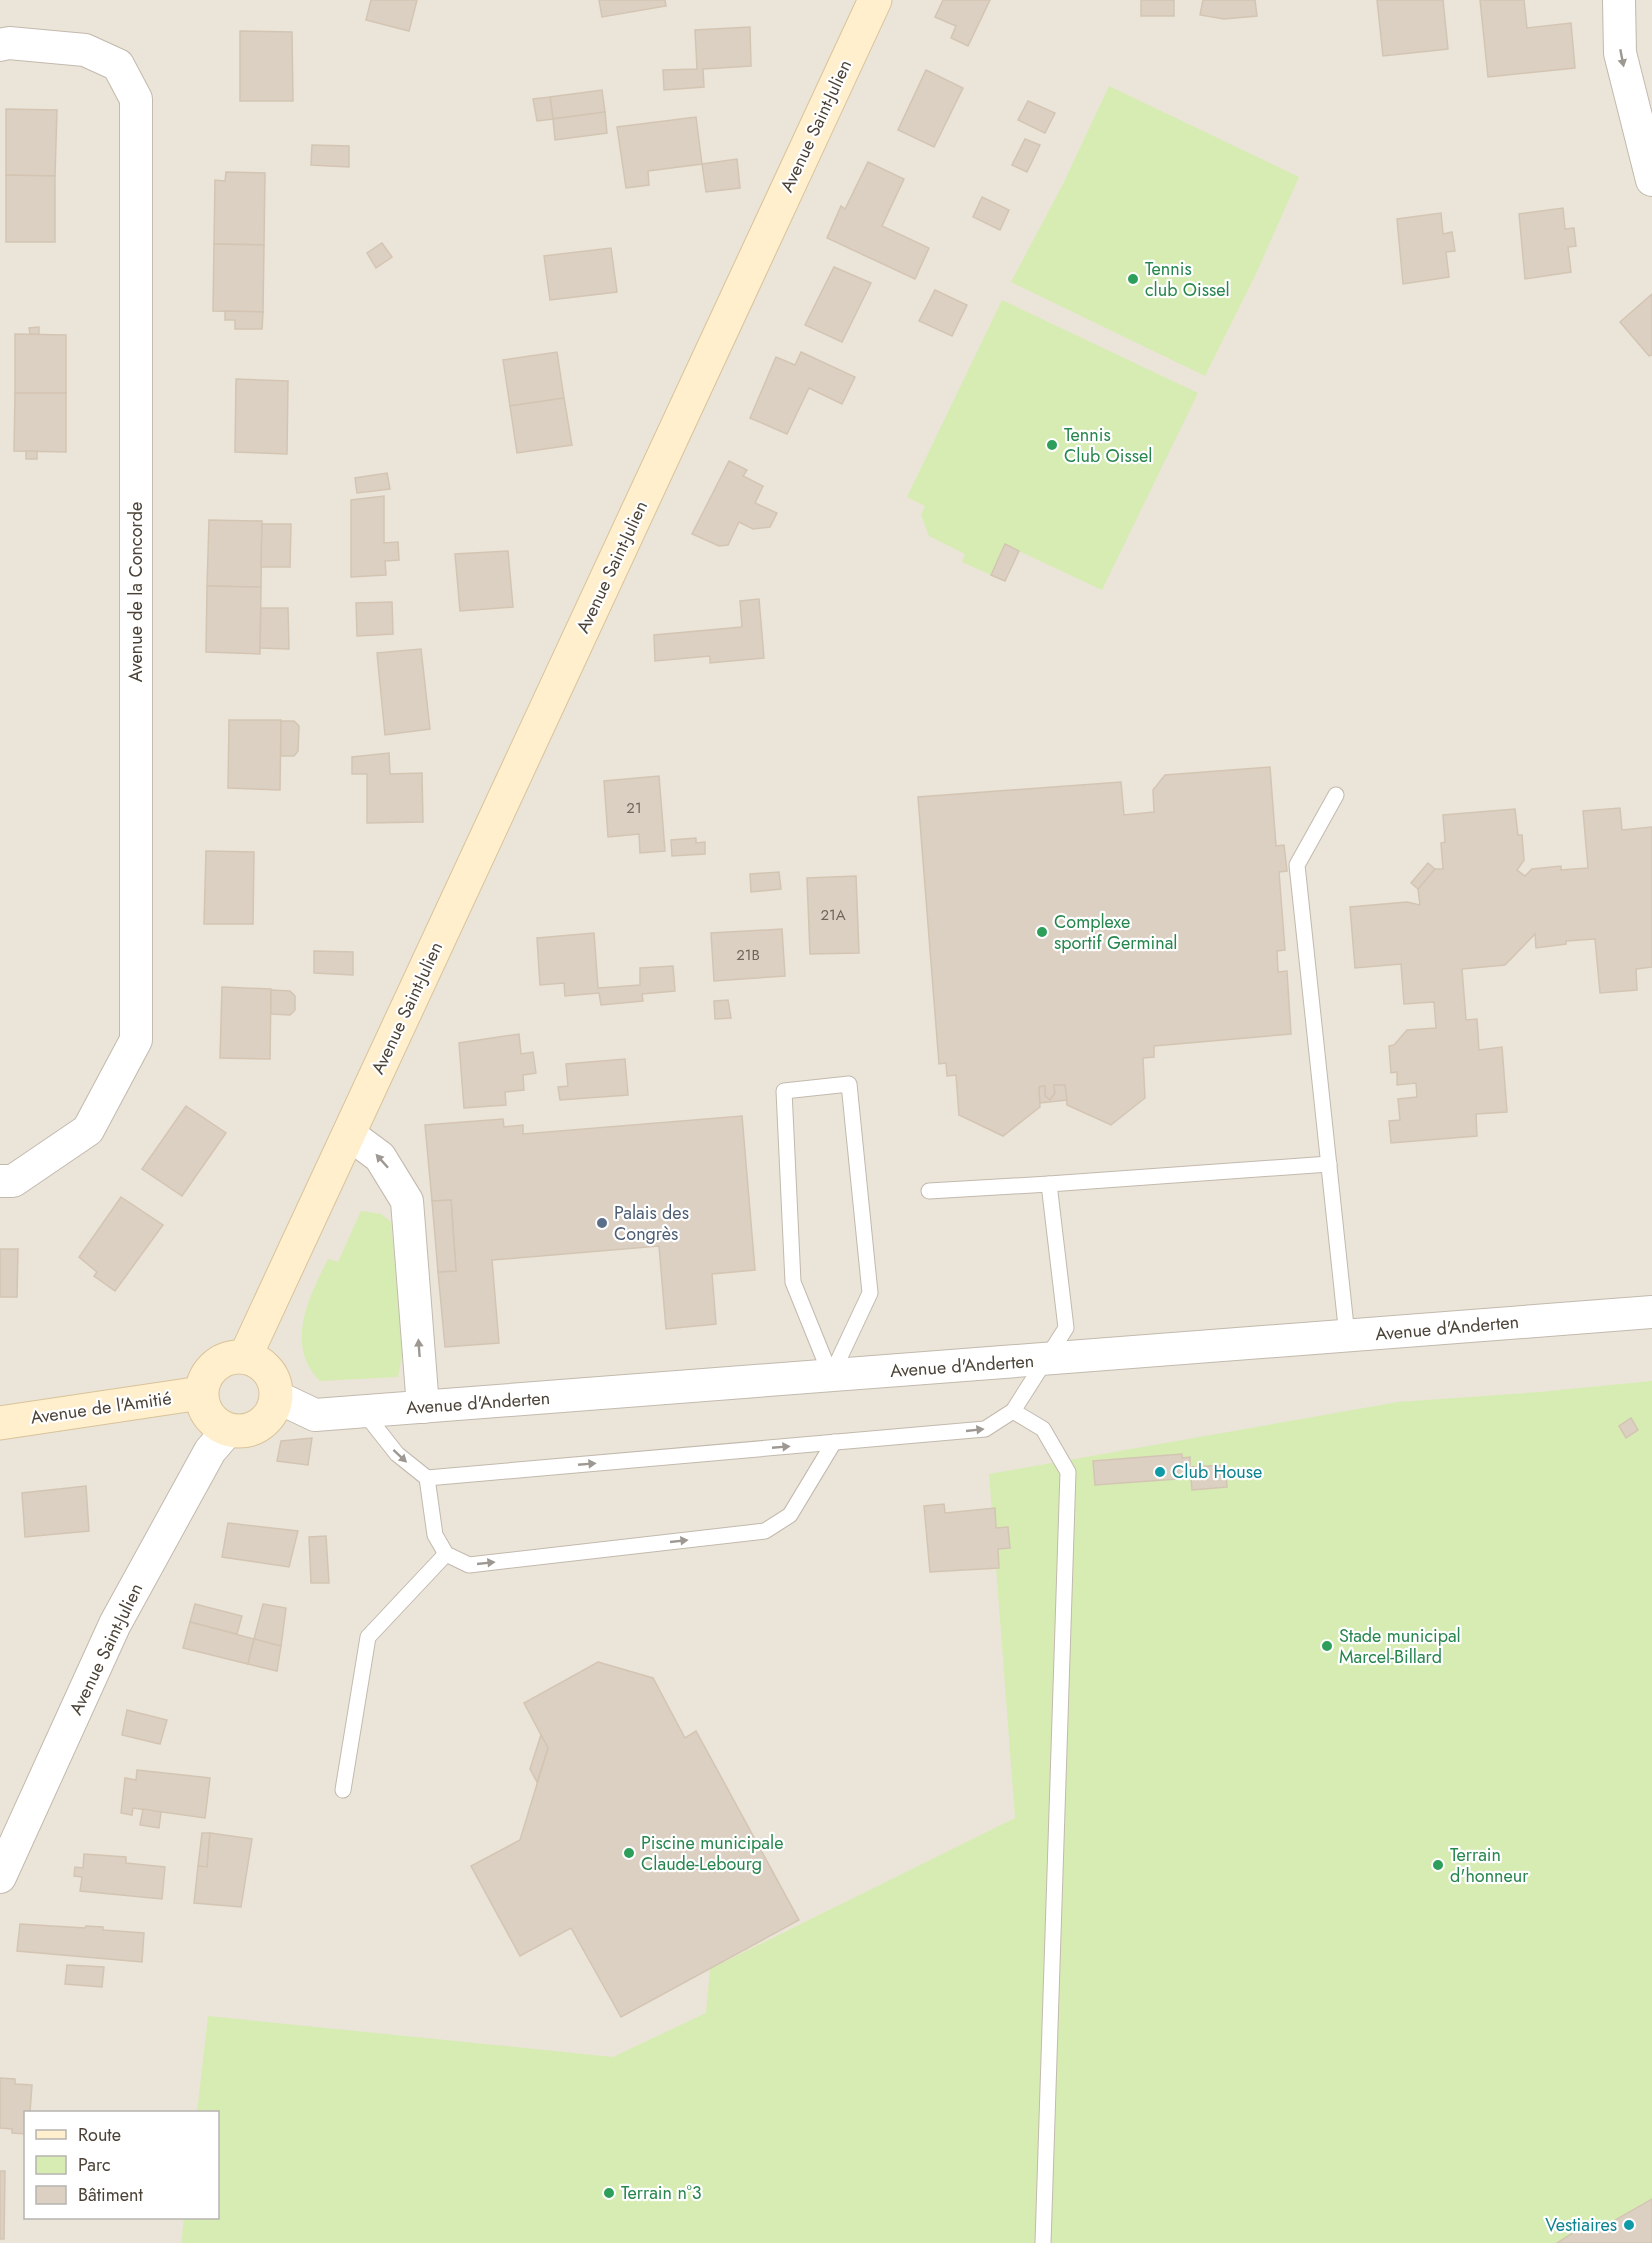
<svg xmlns="http://www.w3.org/2000/svg" width="1652" height="2243" viewBox="0 0 1652 2243" font-family="Jost,sans-serif">
  <style>
    .residential { fill: #ebe4d9; fill-rule: evenodd }
    .green { fill: #d7ecb3 }
    .building { fill: #dcd0c3; stroke: #d4c5b3; stroke-width: 1.5 }
    .lines { fill: none; stroke-linecap: round; stroke-linejoin: round }
    .lane-casing { stroke: #c3b9ad; stroke-width: 17 }
    .street-casing { stroke: #c3b9ad; stroke-width: 34 }
    .secondary-casing { stroke: #d9c399; stroke-width: 35 }
    .lane { stroke: #fff; stroke-width: 15 }
    .street { stroke: #fff; stroke-width: 32 }
    .secondary { stroke: #ffefcd; stroke-width: 33 }
    .oneway { fill: #9d9892 }
    .leisure-dot { fill: #2e9e5b; stroke: #fff; stroke-width: 2 }
    .service-dot { fill: #5c6f8a; stroke: #fff; stroke-width: 2 }
    .culture-dot { fill: #0f9aa8; stroke: #fff; stroke-width: 2 }
    .labels { text-anchor: middle; dominant-baseline: central; stroke-width: 4.5; stroke-linejoin: round; paint-order: stroke }
    .number-label { font-size: 15px; fill: #70665b }
    .street-label { font-size: 18px; fill: #4c4338; stroke: #fff }
    .leisure-label { font-size: 18px; fill: #27864d; stroke: #fff; text-anchor: start }
    .service-label { font-size: 18px; fill: #4e5e75; stroke: #fff; text-anchor: start }
    .culture-label { font-size: 18px; fill: #0d838f; stroke: #fff; text-anchor: start }
  </style>
  <rect width="100%" height="100%" fill="#f6f2ec"/>
  <path class="residential" d="M0 0H1652V2243H0ZM26 2112H218V2218H26Z"/>
  <g class="green">
    <polygon points="1109,86 1299,177 1255,276 1205,376 1011,282 1063,184"/>
    <polygon points="1002,300 1198,393 1102,590 1006,545 991,575 962,562 965,554 929,536 921,515 925,506 907,497"/>
    <path d="M361 1211 381 1214 391 1222 403 1350 398 1377 320 1381C284 1345 309 1297 328 1259L338 1262Z"/>
    <polygon points="1652,1381 1652,2243 181,2243 184,2218 218,2218 218,2112 197,2112 208,2016 613,2057 706,2013 710,1969 1015,1818 989,1474 1398,1402 1539,1392"/>
  </g>
  <g class="building">
    <polygon points="371,0 417,0 409,31 366,20"/>
    <polygon points="599,0 665,0 666,6 602,17"/>
    <polygon points="943,0 990,0 968,46 951,38 956,26 935,17"/>
    <rect x="1141" y="0" width="33" height="16"/>
    <polygon points="1203,0 1255,0 1257,16 1224,19 1200,15"/>
    <polygon points="1377,0 1443,0 1448,49 1383,56"/>
    <polygon points="1480,0 1524,0 1527,28 1571,23 1575,68 1488,77"/>
    <polygon points="750,27 751,66 703,69 704,87 664,90 663,70 697,69 695,30"/>
    <polygon points="240,31 292,32 293,101 240,101"/>
    <polygon points="926,70 963,88 934,147 898,130"/>
    <polygon points="602,90 605,112 553,119 550,97"/>
    <polygon points="550,97 553,119 537,121 533,99"/>
    <polygon points="1028,101 1055,113 1045,133 1018,120"/>
    <polygon points="6,109 57,110 55,176 6,175"/>
    <polygon points="605,112 607,133 555,140 553,119"/>
    <polygon points="696,117 702,164 648,171 649,185 626,188 617,127"/>
    <polygon points="1025,139 1040,145 1027,172 1012,165"/>
    <polygon points="312,145 349,146 349,167 311,165"/>
    <polygon points="737,159 740,188 706,192 702,164"/>
    <polygon points="868,162 904,179 882,226 929,248 915,279 827,238 841,206 845,209"/>
    <polygon points="226,172 265,173 264,245 214,244 215,180 225,181"/>
    <polygon points="6,175 55,176 55,242 6,242"/>
    <polygon points="982,197 1009,210 1000,230 973,217"/>
    <polygon points="1563,208 1565,229 1574,228 1576,246 1568,247 1571,272 1525,279 1519,214"/>
    <polygon points="1441,213 1443,234 1452,232 1455,251 1446,252 1449,277 1403,284 1397,219"/>
    <polygon points="382,243 392,257 376,268 367,253"/>
    <polygon points="214,244 264,245 263,312 213,311"/>
    <polygon points="611,248 617,292 550,300 544,256"/>
    <polygon points="834,267 871,283 842,342 805,325"/>
    <polygon points="935,290 967,305 952,336 919,321"/>
    <polygon points="1652,294 1652,355 1649,356 1620,322"/>
    <polygon points="225,311 263,312 262,329 235,329 235,320 225,320"/>
    <polygon points="39,327 39,334 30,334 29,328"/>
    <polygon points="15,334 66,335 66,393 15,393"/>
    <polygon points="557,352 564,398 510,406 503,360"/>
    <polygon points="801,352 855,377 842,404 809,388 787,434 750,418 776,357 795,365"/>
    <polygon points="236,379 288,381 287,454 235,452"/>
    <polygon points="15,393 66,393 66,452 14,451"/>
    <polygon points="564,398 572,445 517,453 510,406"/>
    <rect x="26" y="451" width="11" height="8"/>
    <polygon points="729,461 747,470 743,476 763,486 755,503 777,513 770,527 753,529 739,522 728,545 719,546 692,534"/>
    <polygon points="387,473 390,489 357,493 355,478"/>
    <polygon points="384,496 384,543 398,542 399,560 385,561 386,575 351,577 351,500"/>
    <polygon points="209,520 262,521 261,587 207,586"/>
    <polygon points="262,524 291,524 290,567 261,567"/>
    <polygon points="1005,544 1019,551 1005,581 991,575"/>
    <polygon points="508,551 513,607 460,611 455,554"/>
    <polygon points="207,586 261,587 260,654 206,652"/>
    <polygon points="759,599 764,658 710,663 710,656 655,661 654,635 742,627 740,601"/>
    <polygon points="392,602 393,634 357,636 356,603"/>
    <polygon points="261,608 288,608 289,649 260,648"/>
    <polygon points="421,649 430,729 385,735 377,653"/>
    <polygon points="229,720 281,720 280,790 228,788"/>
    <polygon points="281,721 294,721 299,726 298,751 294,756 281,756"/>
    <polygon points="389,753 390,774 422,773 423,822 367,823 367,774 352,774 352,757"/>
    <polygon points="1270,767 1276,846 1284,845 1287,871 1279,872 1285,950 1277,951 1278,972 1287,971 1291,1034 1154,1046 1154,1057 1143,1058 1145,1098 1111,1125 1067,1105 1065,1085 1054,1085 1055,1093 1050,1100 1045,1096 1045,1086 1039,1087 1040,1107 1003,1136 959,1115 956,1075 947,1076 946,1063 939,1064 918,797 1121,782 1124,815 1154,812 1153,790 1165,775"/>
    <polygon points="659,776 665,851 640,853 639,834 608,837 604,781"/>
    <polygon points="1620,808 1622,830 1652,827 1652,967 1636,969 1637,990 1600,993 1595,939 1566,941 1566,944 1536,948 1535,934 1505,965 1462,969 1466,1020 1477,1019 1479,1050 1502,1047 1507,1112 1476,1114 1477,1136 1391,1143 1389,1121 1400,1120 1398,1099 1417,1097 1416,1083 1397,1085 1397,1072 1391,1073 1389,1046 1394,1045 1407,1030 1436,1028 1434,1002 1404,1004 1401,964 1355,968 1350,907 1407,902 1420,905 1418,889 1435,869 1443,869 1441,843 1445,842 1443,815 1515,809 1518,835 1522,835 1524,860 1517,870 1525,876 1532,869 1561,866 1561,870 1588,868 1583,811"/>
    <polygon points="696,838 696,843 705,842 705,854 672,856 671,840"/>
    <polygon points="206,851 254,852 253,924 204,924"/>
    <polygon points="1428,863 1435,869 1418,889 1411,883"/>
    <polygon points="779,872 781,889 751,892 750,874"/>
    <polygon points="856,876 859,953 810,954 807,878"/>
    <polygon points="782,929 785,976 714,981 711,933"/>
    <polygon points="594,933 598,988 640,985 640,968 673,966 675,991 642,994 643,1001 601,1005 599,993 565,996 564,983 540,985 537,938"/>
    <polygon points="314,951 353,952 353,975 314,973"/>
    <polygon points="222,987 271,989 270,1059 220,1058"/>
    <polygon points="271,990 290,991 295,996 295,1010 290,1015 271,1014"/>
    <polygon points="728,1000 731,1018 715,1019 714,1001"/>
    <polygon points="519,1034 521,1054 533,1052 536,1073 523,1075 524,1090 505,1092 506,1105 464,1108 459,1043"/>
    <polygon points="625,1059 628,1095 560,1100 558,1087 568,1086 566,1064"/>
    <polygon points="1054,1085 1065,1085 1067,1100 1040,1103 1039,1087 1045,1086 1045,1096 1050,1100 1055,1093"/>
    <polygon points="186,1106 226,1133 182,1196 142,1169"/>
    <polygon points="742,1116 755,1270 712,1274 716,1324 666,1329 659,1246 492,1260 499,1343 445,1347 438,1272 456,1271 451,1200 432,1201 425,1125 503,1119 504,1127 523,1125 523,1134"/>
    <polygon points="121,1197 163,1225 115,1291 94,1276 97,1272 79,1257"/>
    <polygon points="451,1200 456,1271 438,1272 432,1201"/>
    <polygon points="0,1249 18,1249 17,1297 0,1297"/>
    <polygon points="1631,1418 1638,1430 1626,1438 1619,1426"/>
    <polygon points="312,1438 308,1465 277,1461 281,1441"/>
    <polygon points="1182,1454 1182,1458 1190,1457 1190,1467 1225,1465 1227,1487 1192,1490 1191,1478 1095,1485 1093,1461"/>
    <polygon points="86,1486 89,1531 25,1537 22,1493"/>
    <polygon points="944,1504 945,1513 995,1508 996,1528 1008,1527 1010,1548 998,1549 999,1568 930,1572 924,1506"/>
    <polygon points="228,1523 298,1531 289,1567 222,1557"/>
    <polygon points="326,1536 329,1583 311,1583 309,1537"/>
    <polygon points="195,1604 242,1616 237,1634 190,1622"/>
    <polygon points="263,1604 286,1608 281,1646 254,1639"/>
    <polygon points="190,1622 254,1639 248,1664 183,1648"/>
    <polygon points="254,1639 281,1646 277,1671 248,1664"/>
    <polygon points="598,1662 653,1678 685,1738 696,1731 799,1920 621,2017 571,1928 520,1956 471,1866 520,1840 548,1748 524,1703"/>
    <polygon points="127,1710 167,1720 160,1744 122,1735"/>
    <polygon points="541,1735 548,1748 537,1782 530,1769"/>
    <polygon points="137,1770 210,1778 205,1818 133,1808 132,1815 121,1813 125,1778 136,1780"/>
    <polygon points="143,1809 161,1812 159,1828 140,1825"/>
    <polygon points="202,1833 210,1833 207,1867 198,1866"/>
    <polygon points="210,1833 252,1839 241,1907 194,1903 198,1866 207,1867"/>
    <polygon points="84,1854 126,1857 126,1863 165,1867 162,1899 80,1891 82,1877 74,1876 75,1867 83,1868"/>
    <polygon points="20,1924 85,1928 86,1926 103,1927 103,1930 144,1933 142,1962 17,1951"/>
    <polygon points="67,1965 104,1967 102,1987 65,1984"/>
    <polygon points="0,2078 15,2079 15,2084 32,2085 30,2112 26,2112 26,2134 12,2133 12,2129 0,2128"/>
    <polygon points="0,2171 5,2171 4,2239 0,2239"/>
    <polygon points="1652,2199 1652,2243 1557,2243 1593,2220 1598,2230"/>
  </g>
  <g class="lines">
    <defs>
      <g id="lane">
        <polyline points="1336,795 1297,865 1347,1336"/>
        <polygon points="849,1084 870,1293 831,1376 793,1282 784,1091"/>
        <polyline points="929,1191 1049,1184"/>
        <polyline points="363,1411 397,1454 427,1478 985,1429 1013,1411 1066,1328 1049,1184 1329,1164"/>
        <polyline points="1013,1411 1043,1429 1068,1472 1043,2243"/>
        <polyline points="427,1478 435,1535 446,1554 469,1565 765,1531 790,1515 834,1442"/>
        <polyline points="343,1790 368,1637 446,1554"/>
      </g>
      <g id="street">
        <polyline points="1619,0 1620,53 1652,180"/>
        <polyline points="0,45 9,43 85,50 118,65 136,99 136,1040 88,1130 13,1181 0,1181"/>
        <polyline points="349,1134 380,1157 407,1201 423,1407"/>
        <polyline points="277,1397 315,1415 1652,1312"/>
        <polyline points="0,1877 115,1624 210,1451 228,1430"/>
      </g>
      <g id="secondary">
        <circle cx="239" cy="1394" r="37"/>
        <polyline points="245,1357 875,0"/>
        <polyline points="0,1423 201,1393"/>
      </g>
    </defs>
    <use href="#lane" class="lane-casing"/>
    <use href="#street" class="street-casing"/>
    <use href="#secondary" class="secondary-casing"/>
    <use href="#lane" class="lane"/>
    <use href="#street" class="street"/>
    <use href="#secondary" class="secondary"/>
  </g>
  <defs><path id="oneway-solid" d="M-6-.8H1V-3.2L6.5 0L1 3.2V.8H-6Z" transform="scale(1.5)"/></defs>
  <g class="oneway">
    <use href="#oneway-solid" transform="translate(1622 58) rotate(79)"/>
    <use href="#oneway-solid" transform="translate(382 1161) rotate(-132)"/>
    <use href="#oneway-solid" transform="translate(419 1348) rotate(-94)"/>
    <use href="#oneway-solid" transform="translate(975 1430) rotate(-6)"/>
    <use href="#oneway-solid" transform="translate(781 1447) rotate(-5)"/>
    <use href="#oneway-solid" transform="translate(400 1456) rotate(43)"/>
    <use href="#oneway-solid" transform="translate(587 1464) rotate(-5)"/>
    <use href="#oneway-solid" transform="translate(679 1541) rotate(-6)"/>
    <use href="#oneway-solid" transform="translate(486 1563) rotate(-6)"/>
  </g>
  <g class="leisure-dot">
    <circle cx="1133" cy="279" r="6"/>
    <circle cx="1052" cy="445" r="6"/>
    <circle cx="1042" cy="932" r="6"/>
    <circle cx="1327" cy="1646" r="6"/>
    <circle cx="629" cy="1853" r="6"/>
    <circle cx="1438" cy="1865" r="6"/>
    <circle cx="609" cy="2193" r="6"/>
  </g>
  <circle class="service-dot" cx="602" cy="1223" r="6"/>
  <g class="culture-dot">
    <circle cx="1160" cy="1472" r="6"/>
    <circle cx="1629" cy="2225" r="6"/>
  </g>
  <g class="labels">
    <g class="number-label">
      <text x="634" y="808">21</text>
      <text x="833" y="915">21A</text>
      <text x="748" y="955">21B</text>
    </g>
    <g class="street-label">
      <text transform="translate(816 126) rotate(-65)">Avenue Saint-Julien</text>
      <text transform="translate(612 567) rotate(-65)">Avenue Saint-Julien</text>
      <text transform="translate(136 592) rotate(-90)">Avenue de la Concorde</text>
      <text transform="translate(407 1008) rotate(-65)">Avenue Saint-Julien</text>
      <text transform="translate(1447 1328) rotate(-5)">Avenue d'Anderten</text>
      <text transform="translate(962 1366) rotate(-4)">Avenue d'Anderten</text>
      <text transform="translate(478 1403) rotate(-4)">Avenue d'Anderten</text>
      <text transform="translate(101 1408) rotate(-8)">Avenue de l'Amitié</text>
      <text transform="translate(106 1649) rotate(-64)">Avenue Saint-Julien</text>
    </g>
    <g class="leisure-label">
      <text x="1145" y="269">Tennis<tspan x="1145" dy="21">club Oissel</tspan></text>
      <text x="1064" y="435">Tennis<tspan x="1064" dy="21">Club Oissel</tspan></text>
      <text x="1054" y="922">Complexe<tspan x="1054" dy="21">sportif Germinal</tspan></text>
      <text x="1339" y="1636">Stade municipal<tspan x="1339" dy="21">Marcel-Billard</tspan></text>
      <text x="641" y="1843">Piscine municipale<tspan x="641" dy="21">Claude-Lebourg</tspan></text>
      <text x="1450" y="1855">Terrain<tspan x="1450" dy="21">d'honneur</tspan></text>
      <text x="621" y="2193">Terrain n°3</text>
    </g>
    <g class="service-label">
      <text x="614" y="1213">Palais des<tspan x="614" dy="21">Congrès</tspan></text>
    </g>
    <g class="culture-label">
      <text x="1172" y="1472">Club House</text>
      <text x="1617" y="2225" text-anchor="end">Vestiaires</text>
    </g>
  </g>
  <rect x="24" y="2111" width="195" height="108" fill="#ffffff" stroke="#b7b4af" stroke-width="1.5"/>
  <rect x="36" y="2130" width="30" height="9" fill="#ffefcd" stroke="#b7b4af" stroke-width="1.5"/>
  <text x="78" y="2141" font-size="18" fill="#4c4338">Route</text>
  <rect x="36" y="2156" width="30" height="18" fill="#d7ecb3" stroke="#b7b4af" stroke-width="1.5"/>
  <text x="78" y="2171" font-size="18" fill="#4c4338">Parc</text>
  <rect x="36" y="2186" width="30" height="18" fill="#dcd0c3" stroke="#b7b4af" stroke-width="1.5"/>
  <text x="78" y="2201" font-size="18" fill="#4c4338">Bâtiment</text>
</svg>
